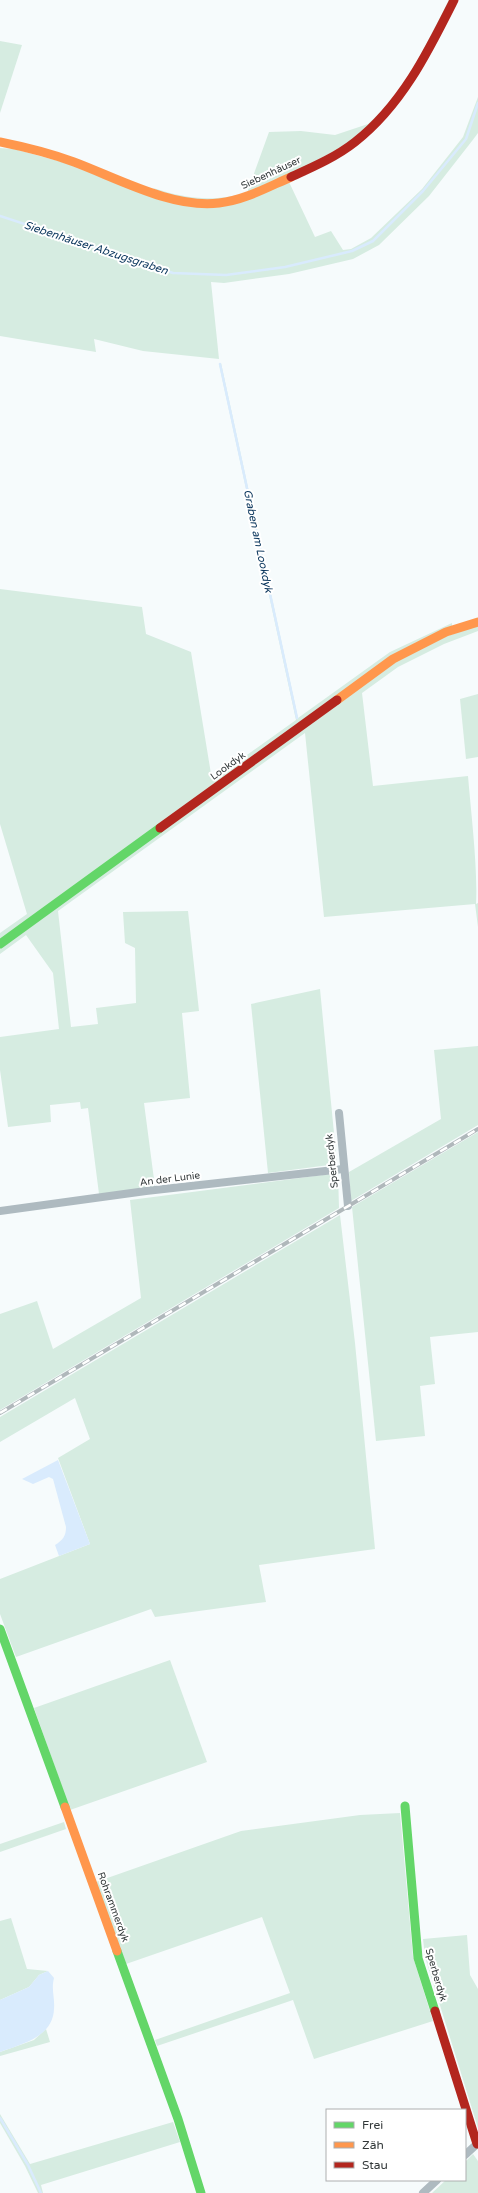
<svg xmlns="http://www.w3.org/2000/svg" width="478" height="2193" viewBox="0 0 478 2193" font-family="'Varela Round',sans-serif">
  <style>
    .green { fill: #d6ece1 }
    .water { fill: #d9ebfd }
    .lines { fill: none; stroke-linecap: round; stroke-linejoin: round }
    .stream { stroke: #d9ebfd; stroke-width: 2.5 }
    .street { stroke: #aebac0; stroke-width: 8 }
    .fast { stroke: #63d668; stroke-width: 9 }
    .slow { stroke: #ff974d; stroke-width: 9 }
    .jam { stroke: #b3261e; stroke-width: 9 }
    .rail-casing { stroke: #b0b8bb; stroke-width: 4 }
    .rail { stroke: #fff; stroke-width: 2.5; stroke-dasharray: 8; stroke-linecap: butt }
    .labels { text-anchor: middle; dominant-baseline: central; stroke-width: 4; stroke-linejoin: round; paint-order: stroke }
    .street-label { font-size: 10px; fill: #323839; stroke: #fff }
    .water-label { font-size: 11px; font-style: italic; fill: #08345b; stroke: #fff }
  </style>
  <rect width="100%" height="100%" fill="#f6fbfc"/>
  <g class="green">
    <path d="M449 0H451C433 37 416 76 388 107 378 119 366 131 353 140 343 147 331 152 321 158 292 173 261 192 229 199 210 203 169 200 153 188 188 199 211 202 247 193L269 132 301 131 335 135 368 124 387 106 410 75Z"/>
    <polygon points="0,41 22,45 0,113"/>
    <polygon points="478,97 478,133 472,141 429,196 379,245 353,259 289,274 224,283 211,282 219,359 143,351 94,339 96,352 0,336 0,148 14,149 73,165 206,207 289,182 315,237 331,231 343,250 351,249 371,238 422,189 463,137"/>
    <polygon points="221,363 298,718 390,652 452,623 452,628 415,643 0,940 0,933 27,914 0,824 0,589 142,607 146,634 191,652 212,780 296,720 219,364"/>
    <path d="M478 625V631L444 644 398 667 362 693 373 786 468 776C471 812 478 870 476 904L478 903V927L475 904 324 917 305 733 58 911 71 1027 98 1024 96 1008 136 1003 135 948 125 943 123 912 188 911 199 1011 182 1013 190 1098 144 1103 155 1187 99 1194 88 1108 81 1109 80 1102 50 1105 51 1122 8 1127 0 1070V1037L59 1029 53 973 26 935 0 954V947L399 659 428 643Z"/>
    <polygon points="478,694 478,757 466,759 460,699"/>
    <polygon points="320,989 337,1164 268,1173 251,1004"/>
    <polygon points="478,1046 478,1125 351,1201 349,1172 441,1119 434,1050"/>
    <polygon points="478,1132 478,1332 430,1337 435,1384 420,1386 425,1436 376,1441 352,1207"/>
    <polygon points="338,1173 339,1208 0,1410 0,1314 37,1301 53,1349 141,1298 130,1200"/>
    <polygon points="340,1215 355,1343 375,1549 259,1565 266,1602 155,1617 151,1609 16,1657 0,1614 0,1579 90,1544 58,1458 90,1439 75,1398 0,1442 0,1417"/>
    <polygon points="170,1660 207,1762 70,1810 34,1708"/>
    <polygon points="400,1813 413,1957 433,2021 314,2059 293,2000 157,2046 155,2040 290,1993 262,1917 126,1964 96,1882 241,1831 360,1815"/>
    <polygon points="64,1822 66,1829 0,1852 0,1844"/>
    <polygon points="11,1918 27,1969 48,1971 39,1975 29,1987 0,2000 0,1921"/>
    <polygon points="467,1935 470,1975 478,1989 478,2128 425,1957 423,1939"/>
    <polygon points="46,2029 50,2042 0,2056 0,2052 34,2040"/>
    <polygon points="0,2114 30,2164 173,2122 180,2142 41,2185 43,2193 38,2193 25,2166 0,2123"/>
    <polygon points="473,2154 478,2161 478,2193 432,2193 446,2180 465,2180 465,2162"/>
  </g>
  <g class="water">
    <path d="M58 1460 90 1544 59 1556 55 1545C63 1540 66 1536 66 1527L53 1479 49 1477 33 1484 22 1479Z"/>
    <path d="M48 1971 54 1978C51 1990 55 1997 54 2009 53 2037 22 2044 0 2052V2000L29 1987 39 1975Z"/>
  </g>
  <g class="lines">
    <g class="stream">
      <polyline points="0,216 173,273 226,275 285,267 352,251 373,241 423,191 466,139 478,103"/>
      <polyline points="220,364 297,718"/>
      <polyline points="0,2118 28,2165 41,2193"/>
    </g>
    <g class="street">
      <polyline points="339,1113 348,1206"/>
      <polyline points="0,1211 146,1191 343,1169"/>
      <polyline points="465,2155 478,2143"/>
      <polyline points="423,2193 437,2180"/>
    </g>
    <g class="fast">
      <polyline points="0,944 160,828"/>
      <polyline points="0,1629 65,1807"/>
      <polyline points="405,1806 418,1958 435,2011"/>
      <polyline points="117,1951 178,2119 201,2193"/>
    </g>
    <g class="slow">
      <path d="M0 142C25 147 49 153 74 162 117 178 173 209 219 203 245 200 268 187 291 177"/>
      <polyline points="337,700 393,659 446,632 478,622"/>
      <polyline points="65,1807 117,1951"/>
    </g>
    <g class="jam">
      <path d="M291 177C313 167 336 157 355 142 402 105 428 52 454 0"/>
      <polyline points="160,828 337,700"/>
      <polyline points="435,2011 477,2144"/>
    </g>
    <defs>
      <polyline id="rail" points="0,1413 478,1129"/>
    </defs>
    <use href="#rail" class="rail-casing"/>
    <use href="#rail" class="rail"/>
  </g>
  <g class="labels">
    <g class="street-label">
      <text transform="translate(271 173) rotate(-25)">Siebenhäuser</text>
      <text transform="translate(228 766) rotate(-36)">Lookdyk</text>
      <text transform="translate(332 1161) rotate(-96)">Sperberdyk</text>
      <text transform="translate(170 1179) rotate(-7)">An der Lunie</text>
      <text transform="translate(113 1907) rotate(70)">Rohrammerdyk</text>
      <text transform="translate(436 1975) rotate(74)">Sperberdyk</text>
    </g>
    <g class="water-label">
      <text transform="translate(96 248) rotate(18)">Siebenhäuser Abzugsgraben</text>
      <text transform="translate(258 541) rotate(78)">Graben am Lookdyk</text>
    </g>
  </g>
  <rect x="326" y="2109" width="140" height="72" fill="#ffffff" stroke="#adafb0"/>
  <rect x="334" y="2122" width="20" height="6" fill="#63d668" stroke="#adafb0"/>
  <text x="362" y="2129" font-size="12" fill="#323839">Frei</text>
  <rect x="334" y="2142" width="20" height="6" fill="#ff974d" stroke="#adafb0"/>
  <text x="362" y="2149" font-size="12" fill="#323839">Zäh</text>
  <rect x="334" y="2162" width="20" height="6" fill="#b3261e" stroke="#adafb0"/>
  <text x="362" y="2169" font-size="12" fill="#323839">Stau</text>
</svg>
